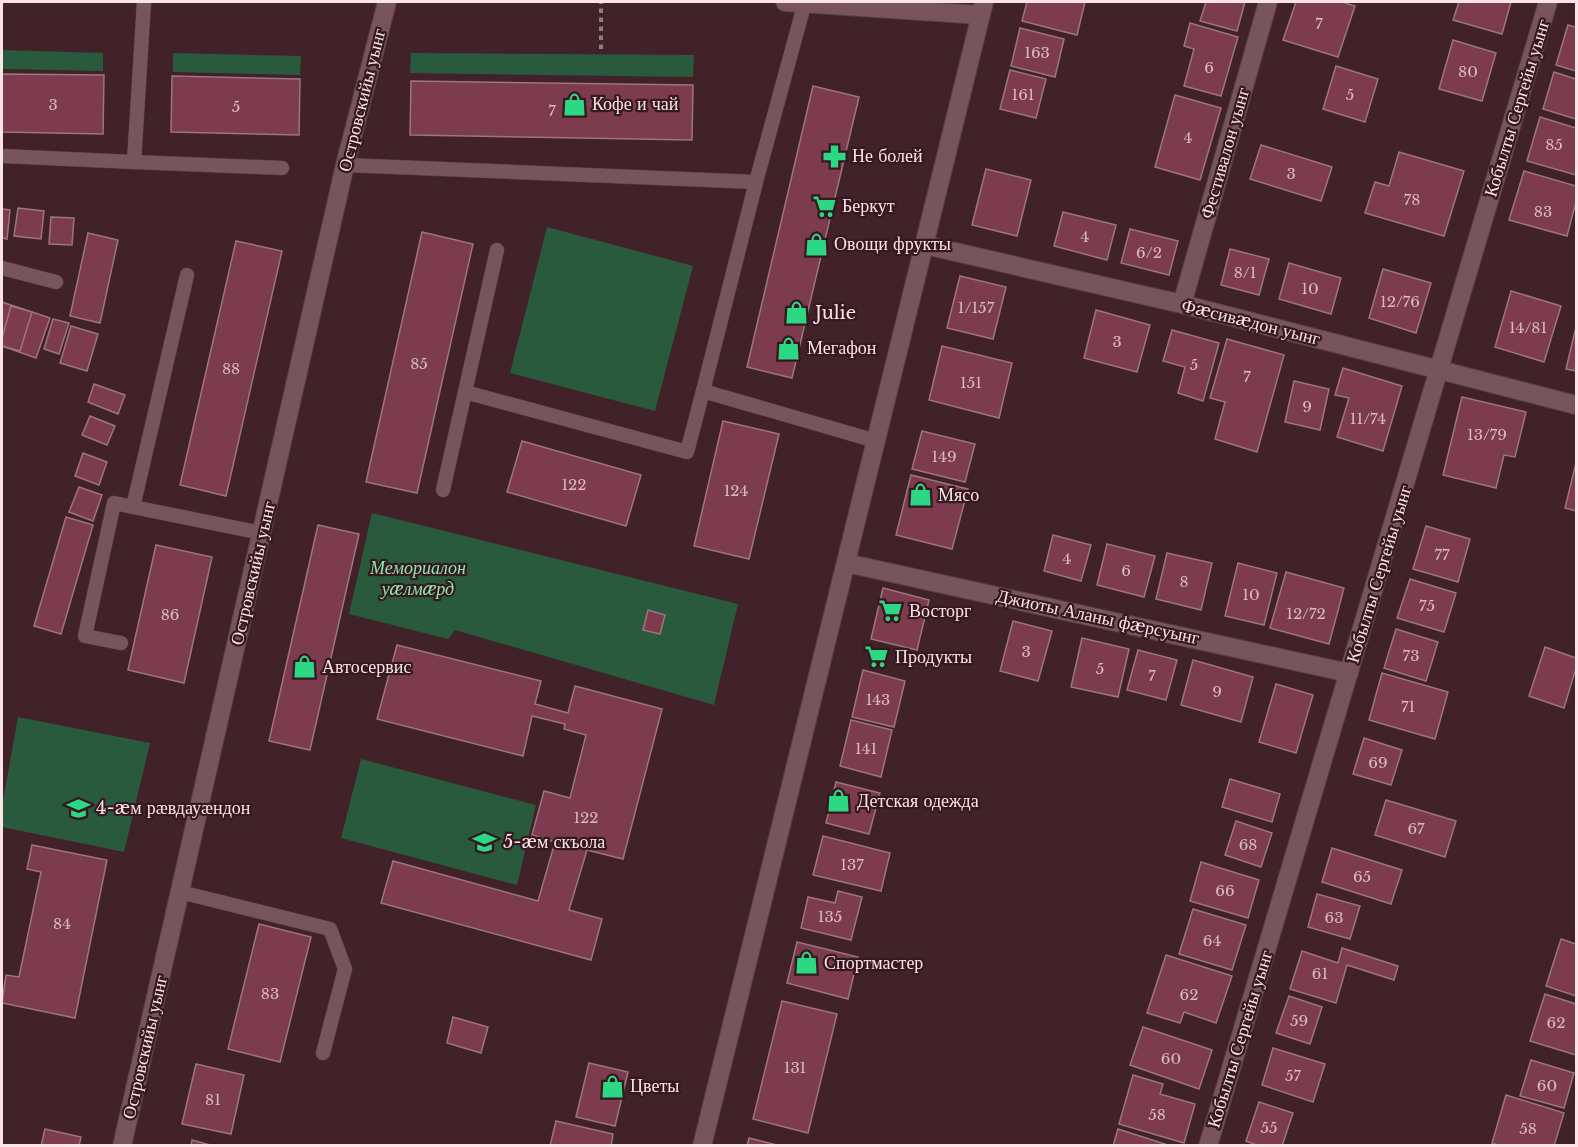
<svg xmlns="http://www.w3.org/2000/svg" width="1578" height="1147" viewBox="0 0 1578 1147" font-family="'Libre Baskerville',serif">
  <style>
    .green { fill: #2a5a3d }
    .building { fill: #7c3c4d; stroke: #9c757d; stroke-width: 1.5 }
    .lines { fill: none; stroke-linecap: round; stroke-linejoin: round }
    .lane-casing { stroke: #593e45; stroke-width: 15 }
    .street-casing { stroke: #593e45; stroke-width: 20 }
    .secondary-casing { stroke: #593e45; stroke-width: 20 }
    .path { stroke: #94797f; stroke-width: 4; stroke-dasharray: 4.5 4.5; stroke-linecap: butt }
    .lane { stroke: #78545c; stroke-width: 14 }
    .street { stroke: #78545c; stroke-width: 18 }
    .secondary { stroke: #78545c; stroke-width: 18 }
    .labels { text-anchor: middle; dominant-baseline: central; stroke-width: 4.5; stroke-linejoin: round; paint-order: stroke }
    .number-label { font-size: 15px; fill: #dabac1 }
    .street-label { font-size: 18px; fill: #fae4e8; stroke: #361820 }
    .poi-label { font-size: 18px; fill: #fae4e8; stroke: #361820; text-anchor: start }
    .park-label { font-size: 18px; font-style: italic; fill: #8be7ad; stroke: #361820 }
  </style>
  <rect width="100%" height="100%" fill="#412229"/>
  <g class="green">
    <polygon points="2,50 103,53 103,71 2,69"/>
    <polygon points="173,53 301,56 300,75 173,72"/>
    <polygon points="411,53 694,55 693,77 410,73"/>
    <polygon points="547,227 693,266 655,411 510,373"/>
    <polygon points="372,513 738,604 714,705 455,630 448,639 349,614"/>
    <polygon points="18,717 150,743 124,852 2,827 2,806"/>
    <polygon points="361,759 536,805 517,885 341,838"/>
  </g>
  <g class="building">
    <polygon points="1027,2 1085,2 1077,35 1022,21"/>
    <polygon points="1206,2 1245,2 1237,31 1200,21"/>
    <polygon points="1296,2 1342,2 1355,6 1338,57 1283,40"/>
    <polygon points="1459,2 1511,2 1502,34 1453,20"/>
    <polygon points="1190,23 1238,37 1221,96 1184,86 1194,49 1184,46"/>
    <polygon points="1568,25 1576,27 1576,71 1556,65"/>
    <polygon points="1020,28 1064,39 1055,77 1011,66"/>
    <polygon points="1453,40 1496,53 1482,101 1439,89"/>
    <polygon points="1336,66 1378,79 1365,122 1323,109"/>
    <polygon points="1010,70 1046,79 1036,118 1000,109"/>
    <polygon points="1554,72 1576,79 1576,119 1543,109"/>
    <polygon points="2,74 104,75 103,134 2,132"/>
    <polygon points="172,76 300,79 299,135 171,132"/>
    <polygon points="411,81 693,85 692,140 410,135"/>
    <polygon points="813,86 859,97 792,378 747,367"/>
    <polygon points="1175,95 1221,108 1200,180 1155,167"/>
    <polygon points="1540,117 1576,128 1576,175 1527,161"/>
    <polygon points="1261,145 1332,167 1321,201 1250,179"/>
    <polygon points="1399,152 1464,171 1444,236 1365,213 1375,182 1389,186"/>
    <polygon points="986,169 1031,180 1017,236 972,225"/>
    <polygon points="1524,171 1576,186 1576,202 1567,236 1509,220"/>
    <polygon points="18,208 44,211 41,239 14,236"/>
    <polygon points="2,209 10,210 7,239 2,238"/>
    <polygon points="1063,212 1116,225 1107,260 1054,246"/>
    <polygon points="51,217 74,218 72,245 49,244"/>
    <polygon points="1130,229 1178,241 1169,275 1121,263"/>
    <polygon points="422,232 473,244 417,493 366,482"/>
    <polygon points="88,233 118,240 100,323 70,316"/>
    <polygon points="236,241 282,251 226,496 180,485"/>
    <polygon points="1230,249 1269,259 1259,295 1221,285"/>
    <polygon points="1289,263 1341,278 1331,314 1279,299"/>
    <polygon points="1383,269 1431,283 1416,333 1369,318"/>
    <polygon points="960,276 1006,287 993,339 947,328"/>
    <polygon points="1511,291 1561,306 1544,362 1495,347"/>
    <polygon points="2,302 50,318 36,358 2,346"/>
    <polygon points="11,306 32,312 20,351 2,346 2,338"/>
    <polygon points="1096,310 1150,325 1137,372 1084,358"/>
    <polygon points="53,319 69,323 59,354 44,349"/>
    <polygon points="71,326 98,334 87,371 60,363"/>
    <polygon points="1576,327 1576,371 1566,369"/>
    <polygon points="1172,330 1219,343 1203,401 1178,393 1185,367 1163,361"/>
    <polygon points="1227,339 1284,355 1257,452 1215,439 1225,402 1210,398"/>
    <polygon points="942,346 1012,363 999,418 929,400"/>
    <polygon points="1343,368 1402,386 1383,451 1337,437 1349,398 1335,395"/>
    <polygon points="1294,381 1329,389 1320,430 1285,422"/>
    <polygon points="94,384 125,395 118,414 88,402"/>
    <polygon points="1462,397 1526,412 1515,457 1504,455 1496,488 1443,475"/>
    <polygon points="90,416 115,426 107,445 82,435"/>
    <polygon points="723,421 779,434 749,559 694,546"/>
    <polygon points="922,431 975,444 965,482 912,469"/>
    <polygon points="522,441 641,475 626,526 507,492"/>
    <polygon points="83,453 107,462 99,485 75,476"/>
    <polygon points="1576,463 1576,511 1565,508"/>
    <polygon points="911,475 968,489 952,549 896,535"/>
    <polygon points="79,487 102,495 93,521 69,512"/>
    <polygon points="66,517 93,525 61,634 34,626"/>
    <polygon points="318,525 359,534 310,750 269,741"/>
    <polygon points="1426,526 1470,539 1458,582 1413,569"/>
    <polygon points="1053,535 1091,545 1081,581 1044,571"/>
    <polygon points="1107,544 1155,556 1144,597 1097,585"/>
    <polygon points="156,545 212,557 184,683 128,670"/>
    <polygon points="1167,553 1212,563 1201,610 1156,599"/>
    <polygon points="1238,563 1277,573 1264,625 1225,616"/>
    <polygon points="1286,572 1344,588 1329,644 1270,628"/>
    <polygon points="1410,579 1456,593 1444,632 1397,618"/>
    <polygon points="883,588 929,600 917,650 871,639"/>
    <polygon points="648,610 665,615 660,634 643,630"/>
    <polygon points="1013,621 1052,631 1038,681 1000,671"/>
    <polygon points="1396,629 1438,642 1426,681 1384,668"/>
    <polygon points="1082,638 1129,649 1118,697 1071,687"/>
    <polygon points="397,645 541,681 535,704 568,713 575,686 662,709 623,859 587,850 569,910 602,919 591,960 381,903 393,861 538,901 555,842 532,835 544,791 570,798 586,735 564,729 565,724 532,716 523,756 377,719"/>
    <polygon points="1545,647 1576,658 1576,668 1564,708 1529,696"/>
    <polygon points="1138,650 1177,660 1166,700 1127,690"/>
    <polygon points="1193,660 1253,677 1241,722 1181,705"/>
    <polygon points="863,670 905,681 894,727 852,717"/>
    <polygon points="1382,673 1448,692 1435,739 1369,720"/>
    <polygon points="1276,684 1313,695 1296,753 1259,742"/>
    <polygon points="851,720 892,730 881,777 840,766"/>
    <polygon points="1364,738 1402,750 1391,785 1353,774"/>
    <polygon points="1230,779 1280,794 1272,822 1222,807"/>
    <polygon points="836,782 880,793 869,834 826,823"/>
    <polygon points="1386,800 1456,821 1445,857 1375,835"/>
    <polygon points="1236,821 1272,833 1261,867 1225,855"/>
    <polygon points="823,836 890,853 881,891 813,875"/>
    <polygon points="32,845 107,860 75,1018 2,1003 6,975 19,977 41,872 27,869"/>
    <polygon points="1332,848 1402,870 1391,904 1322,882"/>
    <polygon points="1201,862 1259,880 1248,918 1190,901"/>
    <polygon points="838,891 862,897 851,940 801,928 808,897 835,903"/>
    <polygon points="1317,894 1360,906 1350,939 1308,927"/>
    <polygon points="1193,909 1246,925 1232,970 1179,954"/>
    <polygon points="259,924 311,937 280,1062 228,1049"/>
    <polygon points="1561,939 1576,944 1576,996 1546,986"/>
    <polygon points="797,942 858,957 848,999 787,983"/>
    <polygon points="1342,948 1398,966 1394,980 1347,965 1336,1003 1290,989 1302,951 1338,963"/>
    <polygon points="1166,955 1232,976 1216,1023 1184,1012 1180,1023 1147,1013"/>
    <polygon points="1545,994 1576,1004 1576,1055 1530,1041"/>
    <polygon points="1289,996 1322,1007 1310,1044 1276,1033"/>
    <polygon points="782,1001 837,1014 808,1133 753,1119"/>
    <polygon points="453,1017 488,1027 481,1053 447,1043"/>
    <polygon points="1143,1027 1212,1050 1199,1089 1130,1065"/>
    <polygon points="1273,1048 1325,1064 1313,1102 1262,1085"/>
    <polygon points="1531,1060 1574,1073 1564,1108 1520,1096"/>
    <polygon points="589,1063 628,1072 615,1126 576,1117"/>
    <polygon points="196,1064 244,1075 231,1134 182,1124"/>
    <polygon points="1133,1075 1163,1084 1160,1094 1195,1104 1184,1143 1119,1124"/>
    <polygon points="1506,1095 1564,1113 1554,1146 1499,1146 1492,1143"/>
    <polygon points="1259,1102 1293,1113 1282,1146 1259,1146 1246,1141"/>
    <polygon points="556,1121 613,1134 611,1146 550,1146"/>
    <polygon points="45,1129 81,1137 79,1146 41,1146"/>
    <polygon points="1118,1129 1171,1146 1113,1146"/>
    <polygon points="749,1138 781,1146 747,1146"/>
    <polygon points="192,1140 214,1146 191,1146"/>
  </g>
  <g class="lines">
    <defs>
      <g id="lane">
        <polyline points="2,156 134,162 144,2"/>
        <polyline points="134,162 282,168"/>
        <polyline points="345,165 756,182"/>
        <polyline points="497,250 465,392 687,452 703,391 876,441"/>
        <polyline points="2,268 56,282"/>
        <polyline points="187,275 133,507 262,533"/>
        <polyline points="703,391 756,182 805,2"/>
        <polyline points="443,490 465,392"/>
        <polyline points="121,643 85,636 114,503 133,507"/>
        <polyline points="180,892 330,929 345,969 323,1053"/>
      </g>
      <g id="street">
        <polyline points="925,245 1182,304 1576,405"/>
        <polyline points="1182,304 1268,2"/>
        <polyline points="846,563 1349,673"/>
        <polyline points="122,1146 345,165 387,2"/>
        <polyline points="1208,1146 1548,2"/>
      </g>
      <g id="secondary">
        <polyline points="785,2 981,15"/>
        <polyline points="702,1146 984,2"/>
      </g>
    </defs>
    <use href="#lane" class="lane-casing"/>
    <use href="#street" class="street-casing"/>
    <use href="#secondary" class="secondary-casing"/>
    <polyline class="path" points="601,49 601,2"/>
    <use href="#lane" class="lane"/>
    <use href="#street" class="street"/>
    <use href="#secondary" class="secondary"/>
  </g>
  <defs>
    <symbol id="shop-bare" viewBox="-9 -9 18 18"><path d="M-5-2.5h2.3a2.7 3.5 0 0 1 5.4 0H5L5.5 6h-11ZM-1.5-2.5h3a1.5 2.3 0 0 0-3 0Z" fill="#2dd884" stroke="#361820" stroke-width="2.5" paint-order="stroke"/></symbol>
    <symbol id="pharmacy-bare" viewBox="-9 -9 18 18"><path d="M-2-6h4v4h4v4h-4v4h-4v-4h-4v-4h4Z" fill="#2dd884" stroke="#361820" stroke-width="2.5" paint-order="stroke"/></symbol>
    <symbol id="supermarket-bare" viewBox="-9 -9 18 18"><path d="M-6-5.5h2.5l.6 2H6L4.5 2H-2.5L-4.4-4H-6ZM-1.5 3.2a1.3 1.3 0 1 0 .1 0ZM3 3.2a1.3 1.3 0 1 0 .1 0Z" fill="#2dd884" stroke="#361820" stroke-width="2.5" paint-order="stroke"/></symbol>
    <symbol id="school-bare" viewBox="-9 -9 18 18"><path d="M0-5L7-2L0 1L-7-2ZM-4 1L0 2.5L4 1V4Q0 6-4 4Z" fill="#2dd884" stroke="#361820" stroke-width="2.5" paint-order="stroke"/></symbol>
  </defs>
  <g fill-rule="evenodd">
    <use href="#shop-bare" x="558" y="88" width="33" height="33"/>
    <use href="#pharmacy-bare" x="818" y="140" width="33" height="33"/>
    <use href="#supermarket-bare" x="808" y="190" width="33" height="33"/>
    <use href="#shop-bare" x="800" y="228" width="33" height="33"/>
    <use href="#shop-bare" x="780" y="296" width="33" height="33"/>
    <use href="#shop-bare" x="772" y="332" width="33" height="33"/>
    <use href="#shop-bare" x="904" y="478" width="33" height="33"/>
    <use href="#supermarket-bare" x="874" y="594" width="33" height="33"/>
    <use href="#supermarket-bare" x="860" y="640" width="33" height="33"/>
    <use href="#shop-bare" x="288" y="650" width="33" height="33"/>
    <use href="#shop-bare" x="822" y="784" width="33" height="33"/>
    <use href="#school-bare" x="62" y="792" width="33" height="33"/>
    <use href="#school-bare" x="468" y="826" width="33" height="33"/>
    <use href="#shop-bare" x="790" y="946" width="33" height="33"/>
    <use href="#shop-bare" x="596" y="1070" width="33" height="33"/>
  </g>
  <g class="labels">
    <g class="number-label">
      <text x="1319" y="23">7</text>
      <text x="1037" y="52">163</text>
      <text x="1209" y="67">6</text>
      <text x="1468" y="71">80</text>
      <text x="1023" y="94">161</text>
      <text x="1350" y="94">5</text>
      <text x="53" y="104">3</text>
      <text x="236" y="106">5</text>
      <text x="552" y="110">7</text>
      <text x="1188" y="137">4</text>
      <text x="1554" y="144">85</text>
      <text x="1291" y="173">3</text>
      <text x="1412" y="199">78</text>
      <text x="1543" y="211">83</text>
      <text x="1085" y="236">4</text>
      <text x="1149" y="252">6/2</text>
      <text x="1245" y="272">8/1</text>
      <text x="1310" y="288">10</text>
      <text x="1400" y="301">12/76</text>
      <text x="976" y="307">1/157</text>
      <text x="1528" y="327">14/81</text>
      <text x="1117" y="341">3</text>
      <text x="419" y="363">85</text>
      <text x="1194" y="364">5</text>
      <text x="231" y="368">88</text>
      <text x="1247" y="376">7</text>
      <text x="971" y="382">151</text>
      <text x="1307" y="406">9</text>
      <text x="1368" y="418">11/74</text>
      <text x="1487" y="434">13/79</text>
      <text x="944" y="456">149</text>
      <text x="574" y="484">122</text>
      <text x="736" y="490">124</text>
      <text x="1442" y="554">77</text>
      <text x="1067" y="558">4</text>
      <text x="1126" y="570">6</text>
      <text x="1184" y="581">8</text>
      <text x="1251" y="594">10</text>
      <text x="1427" y="605">75</text>
      <text x="1306" y="613">12/72</text>
      <text x="170" y="614">86</text>
      <text x="1026" y="651">3</text>
      <text x="1411" y="655">73</text>
      <text x="1100" y="668">5</text>
      <text x="1152" y="675">7</text>
      <text x="1217" y="691">9</text>
      <text x="878" y="699">143</text>
      <text x="1408" y="706">71</text>
      <text x="866" y="748">141</text>
      <text x="1378" y="762">69</text>
      <text x="586" y="817">122</text>
      <text x="1416" y="828">67</text>
      <text x="1248" y="844">68</text>
      <text x="852" y="864">137</text>
      <text x="1362" y="876">65</text>
      <text x="1225" y="890">66</text>
      <text x="830" y="916">135</text>
      <text x="1334" y="917">63</text>
      <text x="62" y="923">84</text>
      <text x="1212" y="940">64</text>
      <text x="1320" y="973">61</text>
      <text x="270" y="993">83</text>
      <text x="1189" y="994">62</text>
      <text x="1299" y="1020">59</text>
      <text x="1556" y="1022">62</text>
      <text x="1171" y="1058">60</text>
      <text x="795" y="1067">131</text>
      <text x="1293" y="1075">57</text>
      <text x="1547" y="1085">60</text>
      <text x="213" y="1099">81</text>
      <text x="1157" y="1114">58</text>
      <text x="1269" y="1127">55</text>
      <text x="1528" y="1128">58</text>
    </g>
    <g class="street-label">
      <text transform="translate(362 100) rotate(-76)">Островскийы уынг</text>
      <text transform="translate(1517 108) rotate(-73)">Кобылты Сергейы уынг</text>
      <text transform="translate(1225 153) rotate(-74)">Фестивалон уынг</text>
      <text transform="translate(1251 322) rotate(14)">Фæсивæдон уынг</text>
      <text transform="translate(253 573) rotate(-77)">Островскийы уынг</text>
      <text transform="translate(1379 574) rotate(-73)">Кобылты Сергейы уынг</text>
      <text transform="translate(1098 617) rotate(12)">Джиоты Аланы фæрсуынг</text>
      <text transform="translate(1240 1039) rotate(-73)">Кобылты Сергейы уынг</text>
      <text transform="translate(145 1047) rotate(-77)">Островскийы уынг</text>
    </g>
    <g class="poi-label">
      <text x="592" y="104">Кофе и чай</text>
      <text x="852" y="156">Не болей</text>
      <text x="842" y="206">Беркут</text>
      <text x="834" y="244">Овощи фрукты</text>
      <text x="815" y="313">Julie</text>
      <text x="807" y="348">Мегафон</text>
      <text x="938" y="495">Мясо</text>
      <text x="909" y="611">Восторг</text>
      <text x="895" y="657">Продукты</text>
      <text x="322" y="667">Автосервис</text>
      <text x="857" y="801">Детская одежда</text>
      <text x="96" y="808">4-æм рӕвдауӕндон</text>
      <text x="503" y="842">5-æм скъола</text>
      <text x="824" y="963">Спортмастер</text>
      <text x="630" y="1086">Цветы</text>
    </g>
    <g class="park-label">
      <text x="418" y="568">Мемориалон<tspan x="418" dy="21">уæлмæрд</tspan></text>
    </g>
  </g>
  <rect width="1578" height="1147" fill="none" stroke="#fae4e8" stroke-width="6"/>
</svg>
